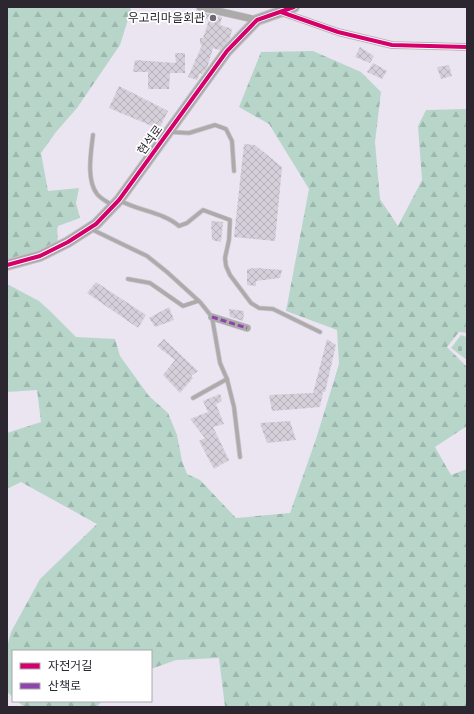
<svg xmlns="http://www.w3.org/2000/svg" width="474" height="714" viewBox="0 0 474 714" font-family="Helvetica,'Noto Sans KR',sans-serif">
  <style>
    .forest { fill: url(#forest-firs) }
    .cemetery { fill: url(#cemetery-stones) }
    .building { fill: url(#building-cross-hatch) }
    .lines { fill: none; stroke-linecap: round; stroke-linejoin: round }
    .lane-casing { stroke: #c8c3ce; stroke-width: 5 }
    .street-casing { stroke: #c8c3ce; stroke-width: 8 }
    .secondary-casing { stroke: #c8c3ce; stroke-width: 12 }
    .lane { stroke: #adabaa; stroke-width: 3.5 }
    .street { stroke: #adabaa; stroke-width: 7 }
    .secondary { stroke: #adaaab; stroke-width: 10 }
    .quiet { stroke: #8e44ad; stroke-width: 3; stroke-dasharray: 6 3; stroke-linecap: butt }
    .cycleway-casing { stroke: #fff; stroke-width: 6 }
    .cycleway { stroke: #d6006c; stroke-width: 4 }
    .poi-dot { fill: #6e6974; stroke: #fff; stroke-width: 1.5 }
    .labels { text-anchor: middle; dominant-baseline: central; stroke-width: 3.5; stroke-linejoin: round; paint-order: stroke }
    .poi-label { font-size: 12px; fill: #2b2630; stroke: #fff; text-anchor: end }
    .street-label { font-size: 12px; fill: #2b2630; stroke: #fff }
  </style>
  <defs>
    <pattern id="forest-firs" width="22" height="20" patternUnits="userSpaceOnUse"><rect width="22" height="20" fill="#b8d5ca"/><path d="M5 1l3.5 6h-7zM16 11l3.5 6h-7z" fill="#9eb7ae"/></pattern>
    <pattern id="cemetery-stones" width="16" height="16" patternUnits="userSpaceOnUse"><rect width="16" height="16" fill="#b8d5ca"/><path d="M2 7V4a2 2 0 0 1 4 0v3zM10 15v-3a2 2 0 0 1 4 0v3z" fill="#9eb7ae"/></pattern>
    <pattern id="building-cross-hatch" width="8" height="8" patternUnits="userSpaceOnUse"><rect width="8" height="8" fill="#d4cfd9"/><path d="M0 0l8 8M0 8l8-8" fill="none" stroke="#b6b2bb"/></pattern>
  </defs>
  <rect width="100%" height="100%" fill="#ebe5f2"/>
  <g class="forest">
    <path d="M7 7H130L131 10 120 45 77 108 56 132 41 153 48 191 79 188 76 203 80 218 58 226C56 232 59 237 57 244L20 257 7 261Z"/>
    <polygon points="313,51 361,72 381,92 375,142 380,199 398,226 422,180 418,126 426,110 467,109 467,333 459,332 447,347 467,367 467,426 435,447 451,475 467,469 467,707 225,707 219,658 176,660 151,669 151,651 13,651 13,697 7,692 7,647 11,632 40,579 97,524 21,482 7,489 7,433 41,422 37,390 7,392 7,284 39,301 50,311 76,337 115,339 120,356 149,396 168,413 177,435 182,461 187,474 200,480 236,518 290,513 316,439 339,364 337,330 286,311 309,189 269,124 239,107 261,52"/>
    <polygon points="17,701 102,701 97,707 24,707"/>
  </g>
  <polygon class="cemetery" points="461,335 467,337 467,360 451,348"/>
  <g class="building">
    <polygon points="205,13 222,17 220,25 232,29 230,38 220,50 213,48 207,68 202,74 200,73 197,80 188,77 202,45 200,44 200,38 203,38 209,20 205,18"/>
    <polygon points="360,47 374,56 370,63 355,57"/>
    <polygon points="175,53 185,53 185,73 170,73 169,89 148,89 148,72 133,72 135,60 176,63"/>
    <polygon points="373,63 387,71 382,79 367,72"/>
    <polygon points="449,65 452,76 441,79 437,67"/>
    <polygon points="119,86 168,111 159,129 109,108"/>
    <polygon points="244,144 255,145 282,167 275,241 234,237"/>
    <polygon points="211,221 223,222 221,242 212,240"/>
    <polygon points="257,268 282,270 280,278 256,281 256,286 247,285 247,269"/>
    <polygon points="96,282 146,315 138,328 87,293"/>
    <polygon points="169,307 174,320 155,327 149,318"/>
    <polygon points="229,309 244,311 243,321 230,317"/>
    <polygon points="164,339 198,371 191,376 193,378 180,393 163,375 175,360 157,346"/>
    <polygon points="327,339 336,345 325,392 323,392 320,407 272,411 269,395 313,393"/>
    <polygon points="220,394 222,401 216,404 224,424 213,427 229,460 214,469 199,441 205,438 190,419 208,412 203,401"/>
    <polygon points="290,421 296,440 267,443 260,423"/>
  </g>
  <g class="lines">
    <defs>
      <g id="lane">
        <polyline points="170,132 189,133 215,125 226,129 232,141 234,171"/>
        <path d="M93 135C91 152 86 180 97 194 101 199 108 202 113 206"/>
        <path d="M119 200C138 211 163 212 179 226L187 223 203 210 230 220 229 240 225 258 226 266 230 275 251 303 259 308 273 309 320 332"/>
        <polyline points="91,229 147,256 167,272 200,302 212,317 220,363 227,379 234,407 240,457"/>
        <polyline points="128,279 150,283 183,306 198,301"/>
        <polyline points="193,398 227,379"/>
      </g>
      <g id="street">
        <polyline points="200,7 257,20"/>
        <polyline points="281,12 338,32 392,45 467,47"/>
        <polyline points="212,317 247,328"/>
      </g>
      <polyline id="secondary" points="7,265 40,256 68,242 96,224 119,200 227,51 257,20 294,7"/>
    </defs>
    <use href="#lane" class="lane-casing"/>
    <use href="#street" class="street-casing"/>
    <use href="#secondary" class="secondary-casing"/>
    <use href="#lane" class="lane"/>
    <use href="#street" class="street"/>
    <use href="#secondary" class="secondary"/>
    <polyline class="quiet" points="212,317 247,328"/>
    <defs>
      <g id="cycleway">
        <polyline points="281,12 338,32 392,45 467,47"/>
        <polyline points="7,265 40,256 68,242 96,224 119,200 227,51 257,20 294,7"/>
      </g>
    </defs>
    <use href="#cycleway" class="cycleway-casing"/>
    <use href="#cycleway" class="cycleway"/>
  </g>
  <circle class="poi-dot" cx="213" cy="18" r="4"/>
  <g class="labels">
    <g class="poi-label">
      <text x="205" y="18">우고리마을회관</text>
    </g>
    <g class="street-label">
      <text transform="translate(150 140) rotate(-54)">현석로</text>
    </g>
  </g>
  <rect width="474" height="714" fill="none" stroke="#2b2630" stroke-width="16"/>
  <rect x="12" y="650" width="140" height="52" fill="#ffffff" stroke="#aaa8ac"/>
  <rect x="20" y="663" width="20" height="6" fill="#d6006c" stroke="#aaa8ac"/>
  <text x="48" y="670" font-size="12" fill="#2b2630">자전거길</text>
  <rect x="20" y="683" width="20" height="6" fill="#8e44ad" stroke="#aaa8ac"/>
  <text x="48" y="690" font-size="12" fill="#2b2630">산책로</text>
</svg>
